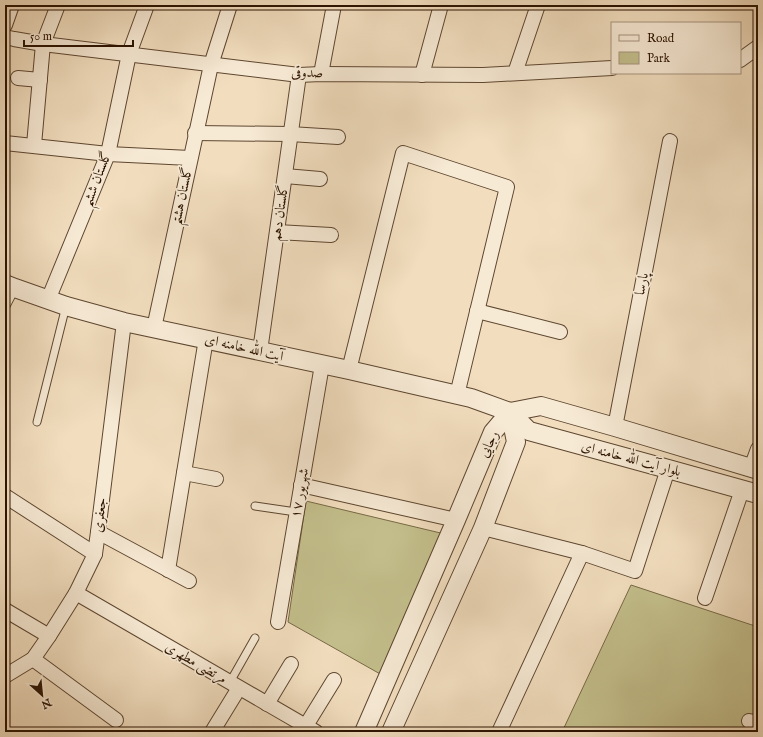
<svg xmlns="http://www.w3.org/2000/svg" width="763" height="737" viewBox="0 0 763 737" font-family="'IM FELL English',Amiri,serif">
  <style>
    .green { fill: #c3bf8c; stroke: #786946 }
    .lines { fill: none; stroke-linecap: round; stroke-linejoin: round }
    .service-casing { stroke: #5e4630; stroke-width: 9 }
    .minor-casing { stroke: #5e4630; stroke-width: 16 }
    .tertiary-casing { stroke: #5e4630; stroke-width: 20 }
    .path { stroke: #2c1301; stroke-width: 2.5; stroke-dasharray: 3 2; stroke-linecap: butt }
    .service { stroke: #f7ead5; stroke-width: 7 }
    .minor { stroke: #f7ead5; stroke-width: 14 }
    .tertiary { stroke: #f7ead5; stroke-width: 18 }
    .labels { text-anchor: middle; dominant-baseline: central; stroke-width: 3.5; stroke-linejoin: round; paint-order: stroke }
    .street-label { font-size: 14px; fill: #2c1301; stroke: #f7ead5 }
  </style>
  <rect width="100%" height="100%" fill="#f2debf"/>
  <filter id="stains"><feTurbulence type="fractalNoise" baseFrequency=".005" numOctaves="4"/><feColorMatrix values="0 0 0 0 .2 0 0 0 0 .09 0 0 0 0 .02 0 0 0 .5 -.17"/></filter>
  <radialGradient id="worn" r=".72"><stop offset=".6" stop-color="#630" stop-opacity="0"/><stop offset="1" stop-color="#630" stop-opacity=".3"/></radialGradient>
  <g class="green">
    <polygon points="306,501 449,535 382,675 288,622"/>
    <polygon points="631,585 755,626 758,617 758,732 562,732"/>
  </g>
  <g class="lines">
    <defs>
      <g id="service">
        <polyline points="5,308 15,289"/>
        <polyline points="37,422 66,306"/>
        <polyline points="255,506 296,512"/>
        <polyline points="230,682 255,638"/>
      </g>
      <g id="minor">
        <polyline points="5,25 12,5"/>
        <polyline points="5,37 14,39 43,44 299,75 321,74 483,75 612,68"/>
        <polyline points="740,60 758,47"/>
        <polyline points="515,73 538,5"/>
        <polyline points="321,74 334,5"/>
        <polyline points="422,75 441,5"/>
        <polyline points="18,78 40,80"/>
        <polyline points="195,133 290,134 338,137"/>
        <polyline points="5,143 108,154 190,158"/>
        <polyline points="34,145 43,44 58,5"/>
        <polyline points="285,176 320,179"/>
        <polyline points="277,232 331,235"/>
        <polyline points="48,300 108,154 129,54 147,5"/>
        <polyline points="477,311 560,332"/>
        <polyline points="154,328 211,65 230,5"/>
        <polyline points="260,351 299,75"/>
        <polyline points="349,370 403,153 507,187 457,395"/>
        <polyline points="615,427 670,141"/>
        <polyline points="751,468 758,449"/>
        <polyline points="184,473 216,479"/>
        <polyline points="301,485 456,520"/>
        <polyline points="5,496 95,554"/>
        <polyline points="483,528 582,553 635,571 668,469"/>
        <polyline points="98,532 189,581"/>
        <polyline points="168,570 206,339"/>
        <polyline points="76,593 316,732"/>
        <polyline points="705,598 742,490"/>
        <polyline points="5,610 49,636"/>
        <polyline points="278,622 322,365"/>
        <polyline points="33,659 116,720"/>
        <polyline points="5,676 33,659 49,636 76,593 95,554 98,532 124,322"/>
        <polyline points="267,704 291,664"/>
        <polyline points="749,721 758,723"/>
        <polyline points="212,732 239,688"/>
        <polyline points="302,732 334,680"/>
        <polyline points="499,732 582,553"/>
      </g>
      <g id="tertiary">
        <polyline points="5,284 15,288 66,306 124,322 349,370 471,398 510,412 529,431 668,469 758,494"/>
        <polyline points="510,412 541,406 615,427 758,470"/>
        <polyline points="364,732 456,520 493,432 510,412"/>
        <polyline points="391,732 483,528 516,442 510,412"/>
      </g>
    </defs>
    <use href="#service" class="service-casing"/>
    <use href="#minor" class="minor-casing"/>
    <use href="#tertiary" class="tertiary-casing"/>
    <polyline class="path" points="756,5 758,6"/>
    <use href="#service" class="service"/>
    <use href="#minor" class="minor"/>
    <use href="#tertiary" class="tertiary"/>
  </g>
  <g class="labels">
    <g class="street-label">
      <text transform="translate(307 73) rotate(1)">صدوقی</text>
      <text transform="translate(97 179) rotate(-69)">گلستان ششم</text>
      <text transform="translate(182 196) rotate(-78)">گلستان هشتم</text>
      <text transform="translate(280 213) rotate(-82)">گلستان دهم</text>
      <text transform="translate(642 284) rotate(-79)">پارسا</text>
      <text transform="translate(244 348) rotate(13)">آیت الله خامنه ای</text>
      <text transform="translate(489 444) rotate(-64)">رجایی</text>
      <text transform="translate(631 459) rotate(15)">بلوار آیت الله خامنه ای</text>
      <text transform="translate(300 493) rotate(-80)">۱۷ شهریور</text>
      <text transform="translate(100 515) rotate(-83)">جعفری</text>
      <text transform="translate(196 663) rotate(30)">مرتضی مطهری</text>
    </g>
  </g>
  <rect width="763" height="737" fill="none" stroke="#f2debf" stroke-width="20"/>
  <rect x="6" y="6" width="751" height="725" fill="none" stroke="#2c1301" stroke-width="2"/>
  <rect x="10" y="10" width="743" height="717" fill="none" stroke="#2c1301"/>
  <rect x="611" y="22" width="130" height="52" fill="#f7ead5" stroke="#a69480"/>
  <rect x="619" y="35" width="20" height="6" fill="#f7ead5" stroke="#a69480"/>
  <text x="647" y="42" font-size="12" fill="#2c1301">Road</text>
  <rect x="619" y="52" width="20" height="12" fill="#c3bf8c" stroke="#a69480"/>
  <text x="647" y="62" font-size="12" fill="#2c1301">Park</text>
  <g transform="translate(42 695) rotate(153)" stroke="#f7ead5" stroke-width="3" paint-order="stroke">
  <path d="M0-3L7 15L0 10L-7 15Z" fill="#2c1301"/>
  <text y="-6" font-size="11" font-weight="bold" text-anchor="middle" fill="#2c1301">N</text>
  </g>
  <path d="M24 40v6h109v-6" fill="none" stroke="#2c1301" stroke-width="2"/>
  <text x="30" y="40" font-size="12" fill="#2c1301" stroke="#f7ead5" stroke-width="3" paint-order="stroke">50 m</text>
  <rect width="100%" height="100%" filter="url(#stains)"/>
  <rect width="100%" height="100%" fill="url(#worn)"/>
</svg>
